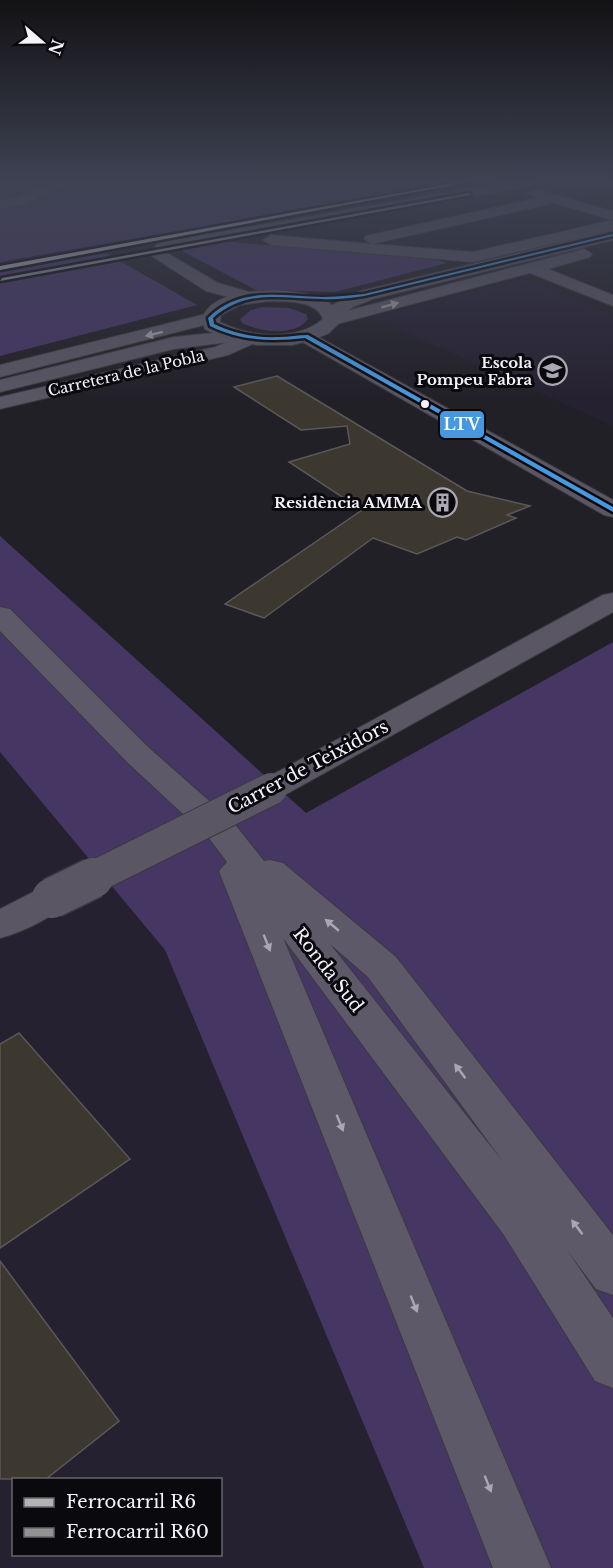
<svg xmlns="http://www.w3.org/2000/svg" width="613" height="1568" viewBox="0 0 613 1568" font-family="'Libre Baskerville',serif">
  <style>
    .built { fill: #262131; fill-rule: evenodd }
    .green { fill: #463664 }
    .building { fill: #3c382f; stroke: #5a5858; stroke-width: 1.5 }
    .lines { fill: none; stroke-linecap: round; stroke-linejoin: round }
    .minor-casing { stroke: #3c3a40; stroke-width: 2 }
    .tertiary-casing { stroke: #3c3a40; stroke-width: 2 }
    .trunk-casing { stroke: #3c3a40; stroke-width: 2 }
    .minor { fill: #5a5663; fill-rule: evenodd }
    .tertiary { fill: #5a5663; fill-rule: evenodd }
    .trunk { fill: #5e5968; fill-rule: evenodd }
    .minor-bridge-far1-casing { stroke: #3c3a40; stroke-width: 34; stroke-linecap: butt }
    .minor-bridge-casing { stroke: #3c3a40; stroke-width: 43; stroke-linecap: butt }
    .minor-bridge-far1 { stroke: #5a5663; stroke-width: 32 }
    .minor-bridge { stroke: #5a5663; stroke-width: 40 }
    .bus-1-casing { stroke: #0a090e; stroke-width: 5 }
    .bus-1 { fill: #4699e1; fill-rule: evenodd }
    .rail-1-casing { stroke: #0a090e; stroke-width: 5 }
    .rail-2-casing { stroke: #0a090e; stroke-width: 5 }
    .rail-1 { fill: #b3b3b3; fill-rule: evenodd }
    .rail-2 { fill: #929292; fill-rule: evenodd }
    .oneway { fill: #a09ca7 }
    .oneway2 { fill: #aaa6b2 }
    .bus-dot { fill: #f5f2fb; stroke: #0a090e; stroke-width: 2 }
    .labels { text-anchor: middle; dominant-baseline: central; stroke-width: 6; stroke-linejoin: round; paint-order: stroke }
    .far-poi-label { font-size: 15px; font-weight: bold; fill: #f5f2fb; stroke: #0a090e; text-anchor: end }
    .far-street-label { font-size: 15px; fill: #f5f2fb; stroke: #0a090e }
    .street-label { font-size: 18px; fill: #f5f2fb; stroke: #0a090e }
    .line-badge { stroke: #0a090e; stroke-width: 2 }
    .badge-label { font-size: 16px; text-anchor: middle; font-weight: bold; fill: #fff }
  </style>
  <rect width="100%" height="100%" fill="#222027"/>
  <g class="built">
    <polygon points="457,182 522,182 0,272 0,262"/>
    <polygon points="525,278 613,315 613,426 372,317"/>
    <path d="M0 752 165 950 424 1568H0ZM14 1480H220V1554H14Z"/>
  </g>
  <g class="green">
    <polygon points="0,182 457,182 0,262"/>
    <polygon points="219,241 438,260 447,263 335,292 256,290 182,251 186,247"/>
    <polygon points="106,253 197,305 0,356 0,272"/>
    <path d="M262 307 289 308 306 314 308 319C296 337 259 332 242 323L240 319 251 310Z"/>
    <polygon points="0,536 306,813 613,642 613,1568 424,1568 165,950 0,752"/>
  </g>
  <g class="building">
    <polygon points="277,376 467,491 530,506 507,515 516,518 466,540 457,537 417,554 373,538 264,618 225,604 362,510 289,462 350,444 347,426 301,430 234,387"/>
    <polygon points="19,1033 130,1159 0,1248 0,1044"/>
    <polygon points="0,1261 119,1421 46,1479 0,1479"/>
  </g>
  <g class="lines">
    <defs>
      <g id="minor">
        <polygon points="53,182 71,182 26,204 0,208 0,200 18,197"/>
        <polygon points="507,182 537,182 530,186 169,251 167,253 218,283 257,294 260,298 257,302 251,303 206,291 150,255 157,244 163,242"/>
        <path d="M534 189 613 211V230L473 262 271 245 263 240 271 235 372 244 364 239 366 236 537 198 527 193ZM554 203 613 220 473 252 372 244Z"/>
        <polygon points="584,249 592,254 590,257 548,269 613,295 613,306 530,273 333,325 327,324 324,320 327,316"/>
        <polygon points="210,313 216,314 219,318 216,322 0,377 0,365"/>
        <polygon points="306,330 613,500 613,517 604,515 299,340 297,336 299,332"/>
        <polygon points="250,332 257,334 259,338 257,342 228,355 0,409 0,397 215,347"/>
        <polygon points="613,593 613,612 283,796 271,799 259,796 254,789 259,782 603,595"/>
        <path d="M52 885 65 889 70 898C60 915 20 933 0 938V909L39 889Z"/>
      </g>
      <path id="tertiary" d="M613 230V240L373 299 353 307 340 316 342 320 329 333 315 339 292 345H257L237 341 174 349 0 392V380L174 337 213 333 205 329 201 318C205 313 208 307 213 304 238 286 308 286 332 305L361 291ZM268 301C285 302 316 299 323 319 296 342 250 337 220 322L221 315 240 305Z"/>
      <path id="trunk" d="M0 607 10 609 149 748 233 822 264 861 270 860 283 863 396 957 613 1235V1295L596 1289 567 1250 613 1318V1388L595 1381 504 1235 283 938 551 1568H493L219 871 227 862 209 838 127 762 0 631ZM330 944 368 977 504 1163Z"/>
    </defs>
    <use href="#minor" class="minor-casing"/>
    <use href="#tertiary" class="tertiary-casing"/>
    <use href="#trunk" class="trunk-casing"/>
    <use href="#minor" class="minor"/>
    <use href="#tertiary" class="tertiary"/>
    <use href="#trunk" class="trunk"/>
    <defs>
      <polyline id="minor-bridge-far1" points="90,879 271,789"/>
      <polyline id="minor-bridge" points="52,898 93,878"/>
    </defs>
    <use href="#minor-bridge-far1" class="minor-bridge-far1-casing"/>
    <use href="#minor-bridge" class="minor-bridge-casing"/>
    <use href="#minor-bridge-far1" class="minor-bridge-far1"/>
    <use href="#minor-bridge" class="minor-bridge"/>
    <defs>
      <path id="bus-1" d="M613 234V236L364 296C350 298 336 300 321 299 280 298 246 289 213 318L214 324C235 334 256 338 279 337 289 337 298 335 308 335L613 507V512L305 338C271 342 241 341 210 326L208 318C240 286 281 296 322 297 336 297 350 295 364 294Z"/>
    </defs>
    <use href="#bus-1" class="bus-1-casing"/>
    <use href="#bus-1" class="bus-1"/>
    <defs>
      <polygon id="rail-1" points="460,182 469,182 0,270 0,266"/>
      <polygon id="rail-2" points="469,193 471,195 0,281 2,278"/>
    </defs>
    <use href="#rail-1" class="rail-1-casing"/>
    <use href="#rail-2" class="rail-2-casing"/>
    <use href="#rail-1" class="rail-1"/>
    <use href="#rail-2" class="rail-2"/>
  </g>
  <defs><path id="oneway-solid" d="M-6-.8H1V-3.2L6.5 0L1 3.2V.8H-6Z" transform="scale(1.5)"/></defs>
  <g class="oneway">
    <use href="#oneway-solid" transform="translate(390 305) rotate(-15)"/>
    <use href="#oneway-solid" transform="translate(154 334) rotate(166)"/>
  </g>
  <g class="oneway2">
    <use href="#oneway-solid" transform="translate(332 925) rotate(-140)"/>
    <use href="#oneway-solid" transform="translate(267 943) rotate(68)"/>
    <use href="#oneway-solid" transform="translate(460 1071) rotate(-127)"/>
    <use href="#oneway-solid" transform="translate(340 1123) rotate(68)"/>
    <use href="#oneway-solid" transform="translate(577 1227) rotate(-127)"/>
    <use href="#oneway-solid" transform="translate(414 1304) rotate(68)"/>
    <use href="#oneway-solid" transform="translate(488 1484) rotate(68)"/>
  </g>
  <linearGradient id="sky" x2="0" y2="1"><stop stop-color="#131215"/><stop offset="0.45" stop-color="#3e4252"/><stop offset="1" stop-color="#3e4252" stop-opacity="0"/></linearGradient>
  <rect width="613" height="401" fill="url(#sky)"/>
  <defs>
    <symbol id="school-ring" viewBox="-11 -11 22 22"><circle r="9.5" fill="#0a090e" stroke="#aba8b1" stroke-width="1.5"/><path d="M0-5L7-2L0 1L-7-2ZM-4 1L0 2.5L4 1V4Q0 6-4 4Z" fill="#aba8b1"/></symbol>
    <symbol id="building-ring" viewBox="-11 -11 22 22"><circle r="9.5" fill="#0a090e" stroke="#aba8b1" stroke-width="1.5"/><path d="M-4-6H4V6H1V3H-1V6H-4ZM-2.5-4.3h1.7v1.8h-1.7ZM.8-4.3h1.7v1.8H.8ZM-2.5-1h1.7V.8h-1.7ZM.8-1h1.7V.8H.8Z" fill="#aba8b1"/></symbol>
  </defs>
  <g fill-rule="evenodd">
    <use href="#school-ring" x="536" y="354" width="33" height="33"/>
    <use href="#building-ring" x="426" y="486" width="33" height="33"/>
  </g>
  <circle class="bus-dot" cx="425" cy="404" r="5"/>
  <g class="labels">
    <g class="far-poi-label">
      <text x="532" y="362">Escola<tspan x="532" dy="17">Pompeu Fabra</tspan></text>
      <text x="422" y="502">Residència AMMA</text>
    </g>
    <g class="far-street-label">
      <text transform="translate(126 373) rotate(-13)">Carretera de la Pobla</text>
    </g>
    <g class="street-label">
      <text transform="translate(308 767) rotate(-28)">Carrer de Teixidors</text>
      <text transform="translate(328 970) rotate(52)">Ronda Sud</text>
    </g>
  </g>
  <rect class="line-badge" x="439" y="410" width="46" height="29" rx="6" fill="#4699e1"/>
  <g class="badge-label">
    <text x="462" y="430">LTV</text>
  </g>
  <rect x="12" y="1478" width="210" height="78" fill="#0a090e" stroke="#68666d" stroke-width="1.5"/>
  <rect x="24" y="1498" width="30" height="9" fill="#b3b3b3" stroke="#68666d" stroke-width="1.5"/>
  <text x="66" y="1508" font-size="18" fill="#f5f2fb">Ferrocarril R6</text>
  <rect x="24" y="1528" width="30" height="9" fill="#929292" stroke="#68666d" stroke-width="1.5"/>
  <text x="66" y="1538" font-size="18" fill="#f5f2fb">Ferrocarril R60</text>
  <g transform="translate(42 42) rotate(110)" stroke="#0a090e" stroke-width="4.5" paint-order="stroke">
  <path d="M0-4.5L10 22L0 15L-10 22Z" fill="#f5f2fb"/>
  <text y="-9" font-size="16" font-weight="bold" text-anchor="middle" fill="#f5f2fb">N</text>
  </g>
</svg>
